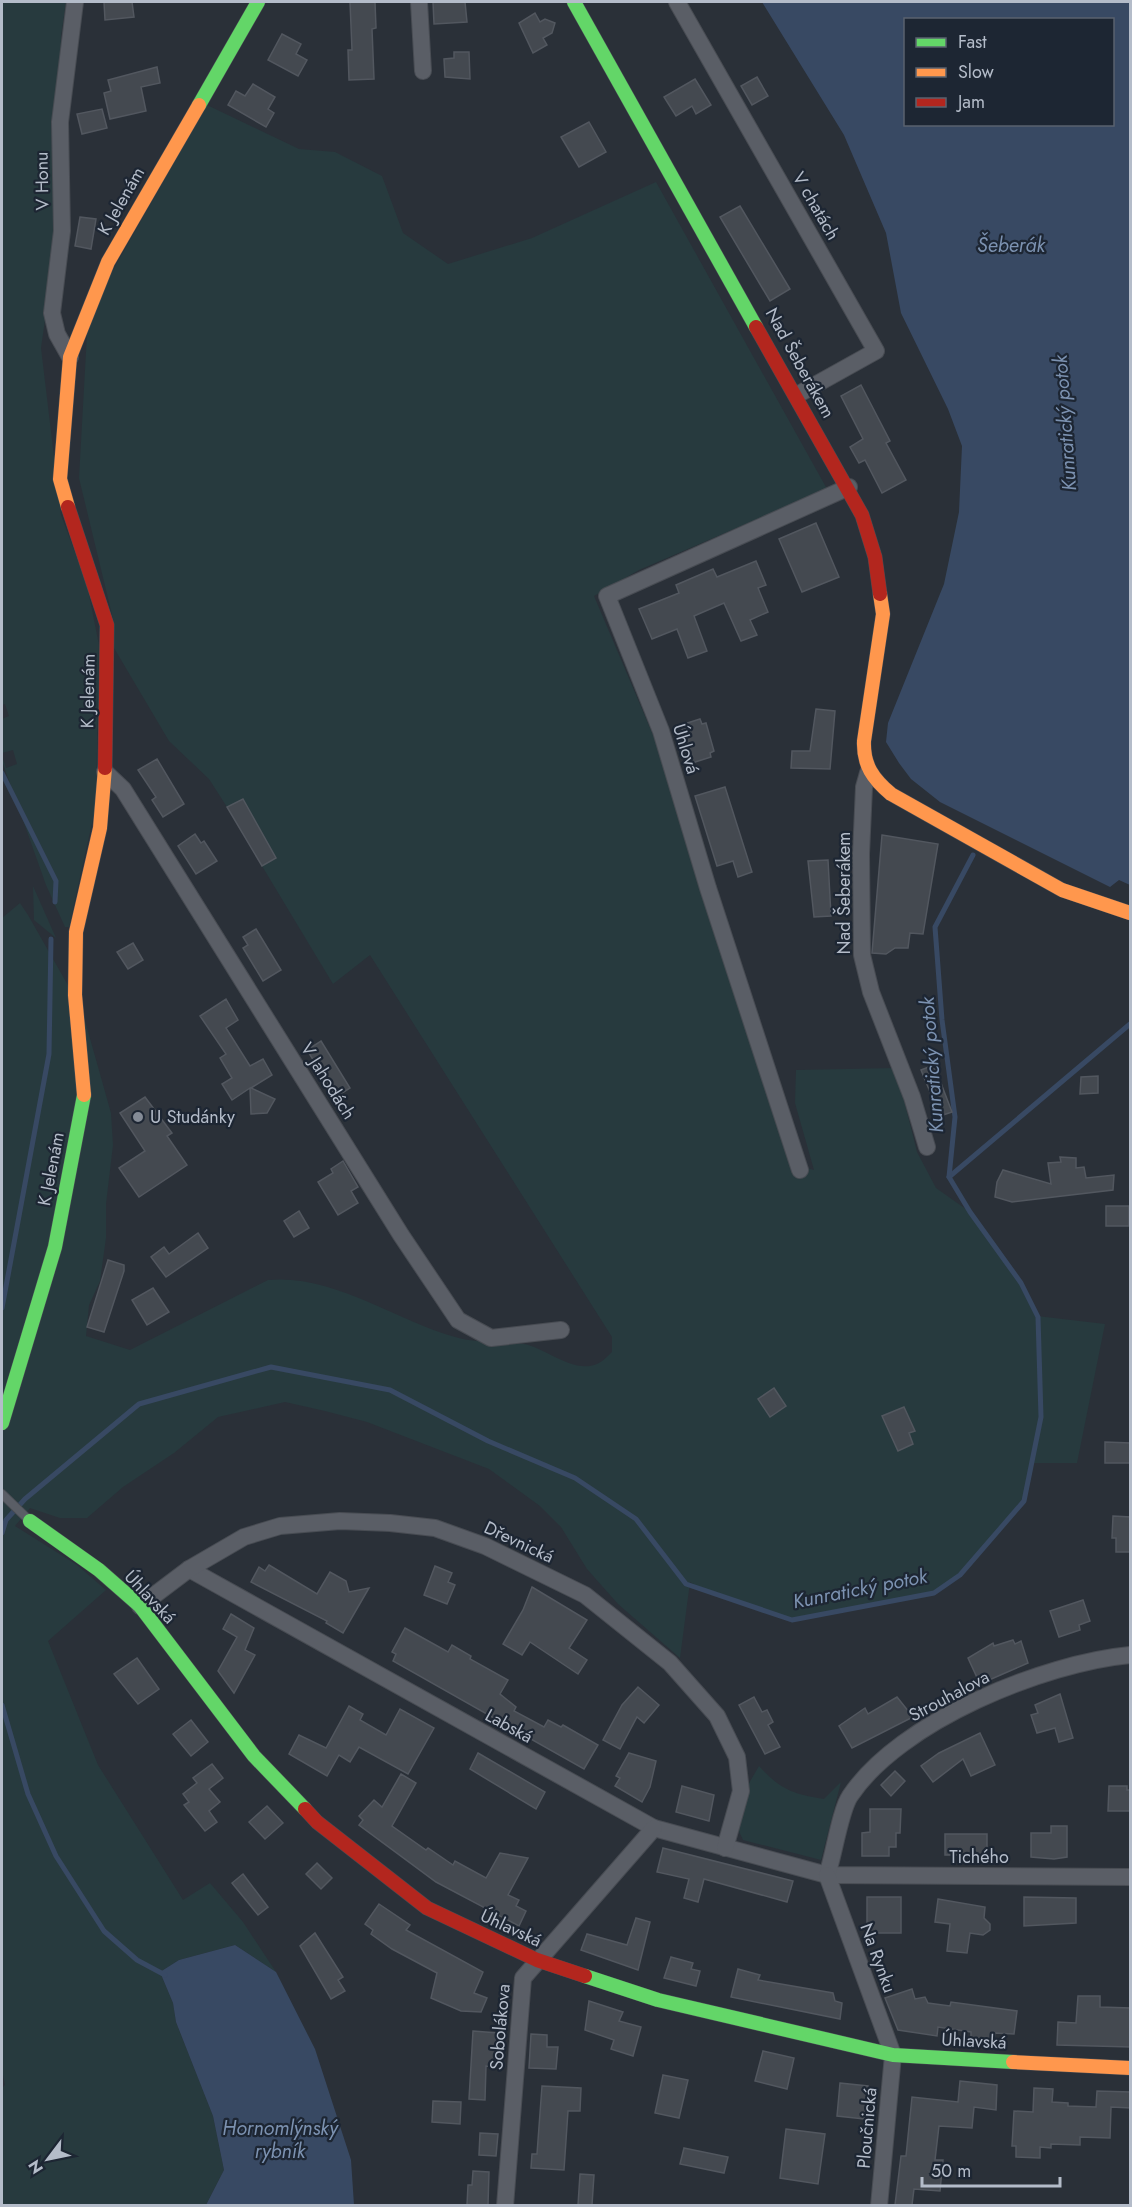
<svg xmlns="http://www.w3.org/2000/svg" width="1132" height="2207" viewBox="0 0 1132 2207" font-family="Jost,sans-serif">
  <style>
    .green { fill: #273a3e }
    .water { fill: #384963; fill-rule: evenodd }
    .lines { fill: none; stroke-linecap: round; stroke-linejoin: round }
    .stream { stroke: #384963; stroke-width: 5 }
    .building { fill: #444950; stroke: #52575f; stroke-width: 1.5 }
    .lane-casing { stroke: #484c53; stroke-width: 10 }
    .street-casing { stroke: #484c53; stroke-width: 18 }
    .fast-casing { stroke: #484c53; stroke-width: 15 }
    .slow-casing { stroke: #484c53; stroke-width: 15 }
    .jam-casing { stroke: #484c53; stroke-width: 15 }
    .lane { stroke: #5a5e66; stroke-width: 8 }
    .street { stroke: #5a5e66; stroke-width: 16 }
    .fast { stroke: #63d668; stroke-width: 14 }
    .slow { stroke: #ff974d; stroke-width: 14 }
    .jam { stroke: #b3261e; stroke-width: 14 }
    .poi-dot { fill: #848b96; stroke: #1d2633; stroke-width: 2 }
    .labels { text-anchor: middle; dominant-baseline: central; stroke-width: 4.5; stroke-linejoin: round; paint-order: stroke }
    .street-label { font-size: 18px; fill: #b4bcc9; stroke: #1d2633 }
    .poi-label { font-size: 18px; fill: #b4bcc9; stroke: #1d2633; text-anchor: start }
    .water-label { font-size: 20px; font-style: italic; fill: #7c92b1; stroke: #1d2633 }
  </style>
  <rect width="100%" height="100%" fill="#2a3038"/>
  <g class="green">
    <polygon points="2,2 66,2 61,36 57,236 41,348 61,515 87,585 99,645 96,805 69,927 65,927 46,885 2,761 2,756 6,768 17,764 13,750 2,753 2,719 9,716 5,704 2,705"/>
    <path d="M207 105 299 149 335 152 382 176 403 233 448 264 532 238 656 182 827 489 639 570 594 596 656 742 793 1164 814 1170 795 1103 796 1070 896 1068 917 1152 936 1188 970 1212 1021 1283 1037 1316 1105 1324 1077 1463H1032L1025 1496 960 1575 934 1592 792 1620 708 1593 690 1582 680 1658 618 1604 587 1569 561 1527 540 1506 489 1469 367 1422 325 1411 285 1402 218 1417 174 1453 123 1487 87 1518H60L30 1508 15 1526 77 1565 106 1590 48 1641 98 1765 183 1900 210 1883 243 1922 276 1972 235 1945 179 1960 160 1972 173 2003 176 2022 213 2116 224 2170 206 2205 2 2206V2088L5 2085 2 2070V918L20 903 28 915 82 1010 111 1113 113 1145 106 1204V1238L100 1281 89 1305 86 1336 130 1350 268 1280C334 1274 394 1320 455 1337 477 1344 502 1340 524 1344 546 1348 573 1374 597 1364 602 1362 608 1356 612 1352V1337L370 955 333 984 262 866 276 858 243 799 227 807 209 779 169 741 114 648V623L79 478 87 334 109 277Z"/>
    <polygon points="33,886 56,938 34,920"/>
    <path d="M759 1766C781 1790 793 1794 824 1799L841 1782 821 1860 743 1840 737 1827 748 1785Z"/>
  </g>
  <g class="water">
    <path d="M762 2H1130V885L1119 880 1110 887 940 802 911 779 899 763 886 742 888 723 944 584 959 512 962 446 948 409 901 313 886 233 844 135ZM906 20H1112V124H906Z"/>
    <polygon points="235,1945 276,1972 315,2049 351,2160 354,2205 206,2205 224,2170 213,2116 176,2022 173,2003 160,1972 179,1960"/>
  </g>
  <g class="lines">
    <g class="stream">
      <polyline points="2,773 56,881 55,902"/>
      <polyline points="949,1177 1130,1024"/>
      <polyline points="2,1308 49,1054 51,939"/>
      <polyline points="2,1533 6,1520 25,1499 139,1404 271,1367 390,1390 488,1441 575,1478 636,1519 686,1584 792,1620 934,1593 960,1575 1024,1501 1041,1417 1038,1317 1021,1283 970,1212 949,1177 955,1117 942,1020 935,927 973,855"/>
      <polyline points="2,1705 28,1794 56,1856 104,1931 137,1960 165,1975"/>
    </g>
  </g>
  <g class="building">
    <polygon points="104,2 132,2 134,17 105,20"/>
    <polygon points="350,2 375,2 376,28 372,29 374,79 349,80 348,50 352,50"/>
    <polygon points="433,2 465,2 467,22 434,24"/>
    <polygon points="535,13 540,22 545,19 555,23 552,33 543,38 547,45 533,53 519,23"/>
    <polygon points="282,34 301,44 296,54 307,60 298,76 268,60"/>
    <polygon points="454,52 469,52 470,79 445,77 444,59 454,58"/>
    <polygon points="157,67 160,83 141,87 146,111 110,119 104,93 111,91 108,80"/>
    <polygon points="757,77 768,96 752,105 741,86"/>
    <polygon points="695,79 711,105 696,114 692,106 676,116 664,97"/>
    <polygon points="253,84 275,97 268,109 274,113 266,127 228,105 236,91 245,96"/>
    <polygon points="102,109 107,128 82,134 77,114"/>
    <polygon points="589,122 606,152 579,167 561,137"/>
    <polygon points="740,206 790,289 770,301 720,217"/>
    <polygon points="80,217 96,219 91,249 75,246"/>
    <polygon points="861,385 890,441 886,443 906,480 882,493 865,460 859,463 850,447 863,439 841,396"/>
    <polygon points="816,523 839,577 802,592 779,539"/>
    <polygon points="756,561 766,585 758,588 768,612 750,620 757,635 741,641 724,603 694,616 707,651 688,658 677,629 652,639 639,609 679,593 676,585 713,569 717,577"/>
    <polygon points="816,709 835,711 830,769 791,768 792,751 810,751"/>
    <polygon points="700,719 702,724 706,723 714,751 710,753 711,757 692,763 681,725"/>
    <polygon points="157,759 184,804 163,817 152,800 156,797 138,770"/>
    <polygon points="725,787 752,872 738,877 733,861 717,866 695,796"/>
    <polygon points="243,799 276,858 262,866 227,807"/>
    <polygon points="195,834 201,843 204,841 217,861 196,874 178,846"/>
    <polygon points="882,835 938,844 923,934 910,933 908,948 895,948 886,954 872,953"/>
    <polygon points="828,860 831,916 814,917 808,861"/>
    <polygon points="256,929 281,970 263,981 243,948 248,945 243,937"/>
    <polygon points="133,943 143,960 128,969 117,952"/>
    <polygon points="226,999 238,1020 226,1028 250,1066 263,1059 272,1075 251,1088 275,1099 267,1113 251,1114 250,1088 232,1100 222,1084 232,1078 220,1058 226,1054 200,1016"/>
    <polygon points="321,1041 350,1088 336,1097 307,1050"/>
    <polygon points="934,1065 952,1112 940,1116 921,1070"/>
    <polygon points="1098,1076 1098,1093 1080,1094 1081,1077"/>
    <polygon points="145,1097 172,1133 167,1136 187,1165 139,1197 119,1168 145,1151 120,1113"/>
    <polygon points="1060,1157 1076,1158 1076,1168 1084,1167 1086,1178 1114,1175 1113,1190 1012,1202 995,1197 997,1182 1003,1170 1051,1184 1048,1163 1061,1162"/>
    <polygon points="343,1161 358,1187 351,1191 358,1203 338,1215 318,1182 333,1173 331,1169"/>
    <rect x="1106" y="1206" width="23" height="20"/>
    <polygon points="299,1211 309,1228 294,1237 284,1221"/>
    <polygon points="198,1233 208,1248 166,1277 151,1257 164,1247 169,1254"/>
    <polygon points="108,1260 124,1265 124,1271 104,1332 87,1327"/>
    <polygon points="153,1288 169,1312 147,1325 132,1300"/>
    <polygon points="774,1388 786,1406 770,1417 758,1399"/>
    <polygon points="904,1407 915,1431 909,1433 913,1444 898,1451 882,1416"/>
    <polygon points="1105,1442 1131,1443 1131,1463 1105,1463"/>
    <polygon points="1113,1516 1131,1517 1131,1552 1116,1552 1116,1538 1112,1538"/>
    <polygon points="269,1565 317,1594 330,1572 346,1581 349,1592 369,1588 343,1633 326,1623 327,1621 251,1582 259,1567 265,1571"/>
    <polygon points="435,1566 452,1573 448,1582 455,1585 447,1604 424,1595"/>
    <polygon points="532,1587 587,1620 569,1648 587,1660 578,1674 530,1642 522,1655 503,1644 523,1610"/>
    <polygon points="1083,1600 1090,1621 1079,1625 1080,1630 1059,1637 1050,1611"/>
    <polygon points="231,1614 254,1628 245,1650 255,1655 234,1693 218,1671 237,1637 223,1629"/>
    <polygon points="405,1628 448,1652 452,1645 471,1656 470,1659 508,1680 500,1694 516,1707 514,1711 544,1727 548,1720 561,1727 563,1725 598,1745 584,1769 393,1661 396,1654 392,1652"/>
    <polygon points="1013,1640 1015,1644 1021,1641 1028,1663 980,1684 968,1658 993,1643 994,1646"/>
    <polygon points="137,1658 159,1689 138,1704 114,1674"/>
    <polygon points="638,1687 659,1705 644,1723 637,1717 620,1749 603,1740 622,1705"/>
    <polygon points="1060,1694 1073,1738 1059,1742 1055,1728 1037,1733 1031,1715 1038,1713 1035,1705"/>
    <polygon points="754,1697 762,1712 767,1710 773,1722 768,1725 780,1747 765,1754 739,1705"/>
    <polygon points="897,1697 913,1717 852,1748 839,1726 865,1708 868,1714"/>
    <polygon points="349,1706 363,1714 360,1720 386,1735 400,1709 434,1728 408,1774 359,1747 350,1762 339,1755 327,1776 289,1754 299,1735 326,1748"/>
    <polygon points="191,1720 208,1742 191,1756 173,1734"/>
    <polygon points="980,1733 995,1765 971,1776 963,1759 933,1782 921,1766 939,1753"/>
    <polygon points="478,1753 545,1792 536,1809 470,1769"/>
    <polygon points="629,1753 656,1761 650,1787 642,1802 615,1786 620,1778 616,1776"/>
    <polygon points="212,1764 223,1778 209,1789 220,1802 209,1811 217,1822 205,1831 184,1805 189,1802 183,1794 197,1783 193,1778"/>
    <polygon points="895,1771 905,1781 891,1796 881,1785"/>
    <polygon points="401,1774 416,1783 392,1826 426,1850 428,1848 453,1865 455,1861 486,1878 500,1853 528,1858 508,1895 519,1900 516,1906 526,1911 519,1926 436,1882 359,1825 363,1820 359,1816 374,1800 382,1807"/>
    <polygon points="682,1786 714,1795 709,1821 676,1812"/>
    <polygon points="1109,1786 1127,1786 1127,1790 1131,1790 1131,1811 1108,1811"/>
    <polygon points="267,1806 283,1823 265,1839 249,1822"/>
    <polygon points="870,1809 901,1809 900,1833 896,1833 896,1847 889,1847 889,1856 862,1856 862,1833 870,1832"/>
    <polygon points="1051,1826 1067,1826 1067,1857 1054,1859 1031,1857 1031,1833 1051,1833"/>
    <rect x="945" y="1834" width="42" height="21"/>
    <polygon points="663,1848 793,1881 787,1902 704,1879 698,1902 684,1898 689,1879 657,1872"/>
    <polygon points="317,1863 332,1878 321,1889 306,1874"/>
    <polygon points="243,1874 268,1907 258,1915 232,1883"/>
    <polygon points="867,1897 901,1897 901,1933 871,1933 871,1923 867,1923"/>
    <polygon points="1024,1897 1076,1898 1076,1923 1024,1926"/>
    <polygon points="938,1899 985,1907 984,1918 990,1924 990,1930 983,1935 970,1933 967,1953 947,1951 950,1924 935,1922"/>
    <polygon points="379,1904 410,1925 406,1930 483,1972 474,1993 487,1998 481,2012 461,2011 431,1998 437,1973 392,1949 371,1934 373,1930 365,1924"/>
    <polygon points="636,1918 650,1922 638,1970 581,1950 587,1934 627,1945"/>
    <polygon points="315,1933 343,1977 338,1980 345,1991 331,1999 300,1946"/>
    <polygon points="671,1957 693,1963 691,1969 700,1971 696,1986 664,1978"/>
    <polygon points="738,1969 760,1975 758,1980 833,1993 835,2001 842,2003 840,2019 731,1997"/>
    <polygon points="912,1989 915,1999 925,1997 928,2003 950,2006 951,2002 1017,2011 1014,2034 995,2033 994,2040 971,2037 971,2032 938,2027 937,2036 898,2030 885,1998"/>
    <polygon points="1078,1996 1100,1996 1100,2007 1131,2008 1131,2047 1057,2045 1058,2022 1076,2023"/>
    <polygon points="589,2001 623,2012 619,2021 641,2027 633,2056 611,2049 614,2040 585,2030"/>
    <polygon points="473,2031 498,2033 496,2067 486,2066 485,2100 469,2099"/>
    <polygon points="531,2034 547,2035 547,2047 558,2047 556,2069 529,2068"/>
    <polygon points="763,2051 794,2058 787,2089 755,2081"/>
    <polygon points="663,2075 688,2080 679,2118 655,2113"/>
    <polygon points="960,2081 997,2085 996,2110 974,2107 972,2128 939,2126 935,2160 943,2160 940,2191 914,2189 912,2205 895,2205 901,2156 906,2156 912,2097 958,2102"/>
    <polygon points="840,2083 868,2086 864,2119 837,2116"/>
    <polygon points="542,2086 581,2088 580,2111 568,2111 564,2170 531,2168 532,2154 537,2154"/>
    <polygon points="1034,2088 1053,2089 1052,2102 1068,2103 1068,2106 1096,2107 1097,2091 1131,2092 1131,2108 1111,2107 1110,2138 1080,2137 1080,2145 1051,2144 1051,2148 1040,2147 1040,2158 1016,2157 1016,2146 1012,2146 1014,2111 1033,2112"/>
    <polygon points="433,2101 461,2102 460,2124 432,2122"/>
    <polygon points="786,2129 825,2134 818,2184 780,2178"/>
    <polygon points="480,2133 498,2134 496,2156 479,2155"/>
    <polygon points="684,2148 728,2157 724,2173 680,2164"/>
    <polygon points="473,2171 489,2172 488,2205 467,2205 468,2185 472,2185"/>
    <polygon points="580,2174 594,2175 592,2205 578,2205"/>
  </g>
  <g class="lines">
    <defs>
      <polyline id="lane" points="2,1494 29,1520"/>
      <g id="street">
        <polyline points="419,2 423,71"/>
        <polyline points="677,2 876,351 797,395"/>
        <polyline points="70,357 57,334 52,313 62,231 60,122 75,2"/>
        <polyline points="105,772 123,789 401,1235 458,1320 491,1338 561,1330"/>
        <polyline points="868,773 864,787 861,854 862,955 871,992 912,1097 927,1147"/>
        <polyline points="800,1170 708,888 661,731 607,596 849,487"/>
        <polyline points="189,1569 654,1828 827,1875 1130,1877"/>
        <polyline points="140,1606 189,1569 244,1537 280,1526 340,1521 390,1523 435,1528 485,1546 585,1595 670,1663 717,1716 737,1757 741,1791 725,1848"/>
        <path d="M827 1875C834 1855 840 1811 850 1796 900 1721 1044 1663 1130 1655"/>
        <polyline points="827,1875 893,2055 879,2206"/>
        <polyline points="505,2206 523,1978 654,1828"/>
      </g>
      <g id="fast">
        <polyline points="574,2 756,327"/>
        <polyline points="199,105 258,2"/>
        <polyline points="2,1423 55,1247 84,1095"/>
        <polyline points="30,1521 99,1570 140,1606 254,1756 305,1809"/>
        <polyline points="585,1976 658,2000 893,2055 1013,2062"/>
      </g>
      <g id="slow">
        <polyline points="68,507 60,479 70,357 108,262 199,105"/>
        <path d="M880 594 883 614 864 741C863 765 873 779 891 794L1062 890 1130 913"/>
        <polyline points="84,1095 75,995 76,932 100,828 105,768"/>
        <polyline points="1013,2062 1130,2068"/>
      </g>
      <g id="jam">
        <polyline points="756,327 862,515 875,557 880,594"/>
        <polyline points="68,507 107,625 105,768"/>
        <polyline points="305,1809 317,1822 427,1908 537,1960 585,1976"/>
      </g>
    </defs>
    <use href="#lane" class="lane-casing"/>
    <use href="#street" class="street-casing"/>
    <use href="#fast" class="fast-casing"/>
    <use href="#slow" class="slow-casing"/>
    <use href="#jam" class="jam-casing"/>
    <use href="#lane" class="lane"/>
    <use href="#street" class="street"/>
    <use href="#fast" class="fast"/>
    <use href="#slow" class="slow"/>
    <use href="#jam" class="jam"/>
  </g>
  <circle class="poi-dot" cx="138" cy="1117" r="6"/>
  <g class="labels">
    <g class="street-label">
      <text transform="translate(42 181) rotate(-91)">V Honu</text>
      <text transform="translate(121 201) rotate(-60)">K Jelenám</text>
      <text transform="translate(816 206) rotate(60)">V chatách</text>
      <text transform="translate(800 363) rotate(61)">Nad Šeberákem</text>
      <text transform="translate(88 691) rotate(-89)">K Jelenám</text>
      <text transform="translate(686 749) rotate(73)">Úhlová</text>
      <text transform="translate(844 893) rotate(-90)">Nad Šeberákem</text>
      <text transform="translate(328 1081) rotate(58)">V Jahodách</text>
      <text transform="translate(51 1169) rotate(-79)">K Jelenám</text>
      <text transform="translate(519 1542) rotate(25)">Dřevnická</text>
      <text transform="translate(150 1597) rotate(47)">Úhlavská</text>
      <text transform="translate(949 1696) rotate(-28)">Strouhalova</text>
      <text transform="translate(509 1726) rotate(29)">Labská</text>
      <text x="979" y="1857">Tichého</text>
      <text transform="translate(511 1928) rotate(25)">Úhlavská</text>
      <text transform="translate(878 1958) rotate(70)">Na Rynku</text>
      <text transform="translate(500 2027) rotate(-85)">Sobolákova</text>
      <text transform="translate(974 2041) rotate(3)">Úhlavská</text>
      <text transform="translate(867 2128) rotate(-85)">Ploučnická</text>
    </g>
    <g class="poi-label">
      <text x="150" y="1117">U Studánky</text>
    </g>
    <g class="water-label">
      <text x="1011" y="245">Šeberák</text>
      <text transform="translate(1065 423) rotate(-94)">Kunratický potok</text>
      <text transform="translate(932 1065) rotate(-94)">Kunratický potok</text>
      <text transform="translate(860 1589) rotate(-11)">Kunratický potok</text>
      <text x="280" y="2128">Hornomlýnský<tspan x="280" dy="23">rybník</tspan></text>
    </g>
  </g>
  <rect width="1132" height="2207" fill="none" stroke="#b4bcc9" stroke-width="6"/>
  <rect x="904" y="18" width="210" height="108" fill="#1d2633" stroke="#59626f" stroke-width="1.5"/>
  <rect x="916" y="38" width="30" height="9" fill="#63d668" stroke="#59626f" stroke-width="1.5"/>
  <text x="958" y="48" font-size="18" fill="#b4bcc9">Fast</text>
  <rect x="916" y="68" width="30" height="9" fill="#ff974d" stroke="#59626f" stroke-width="1.5"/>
  <text x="958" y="78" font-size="18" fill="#b4bcc9">Slow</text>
  <rect x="916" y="98" width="30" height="9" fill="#b3261e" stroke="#59626f" stroke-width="1.5"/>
  <text x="958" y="108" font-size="18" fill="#b4bcc9">Jam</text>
  <g transform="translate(48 2159) rotate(238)" stroke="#1d2633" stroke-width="4.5" paint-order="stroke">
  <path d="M0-4.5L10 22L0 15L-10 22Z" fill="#b4bcc9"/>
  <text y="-9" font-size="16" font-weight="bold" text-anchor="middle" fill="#b4bcc9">N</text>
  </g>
  <path d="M922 2177v9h138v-9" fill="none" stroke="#b4bcc9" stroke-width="3"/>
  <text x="931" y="2177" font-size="18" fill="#b4bcc9" stroke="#1d2633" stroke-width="4.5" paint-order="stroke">50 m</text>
</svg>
